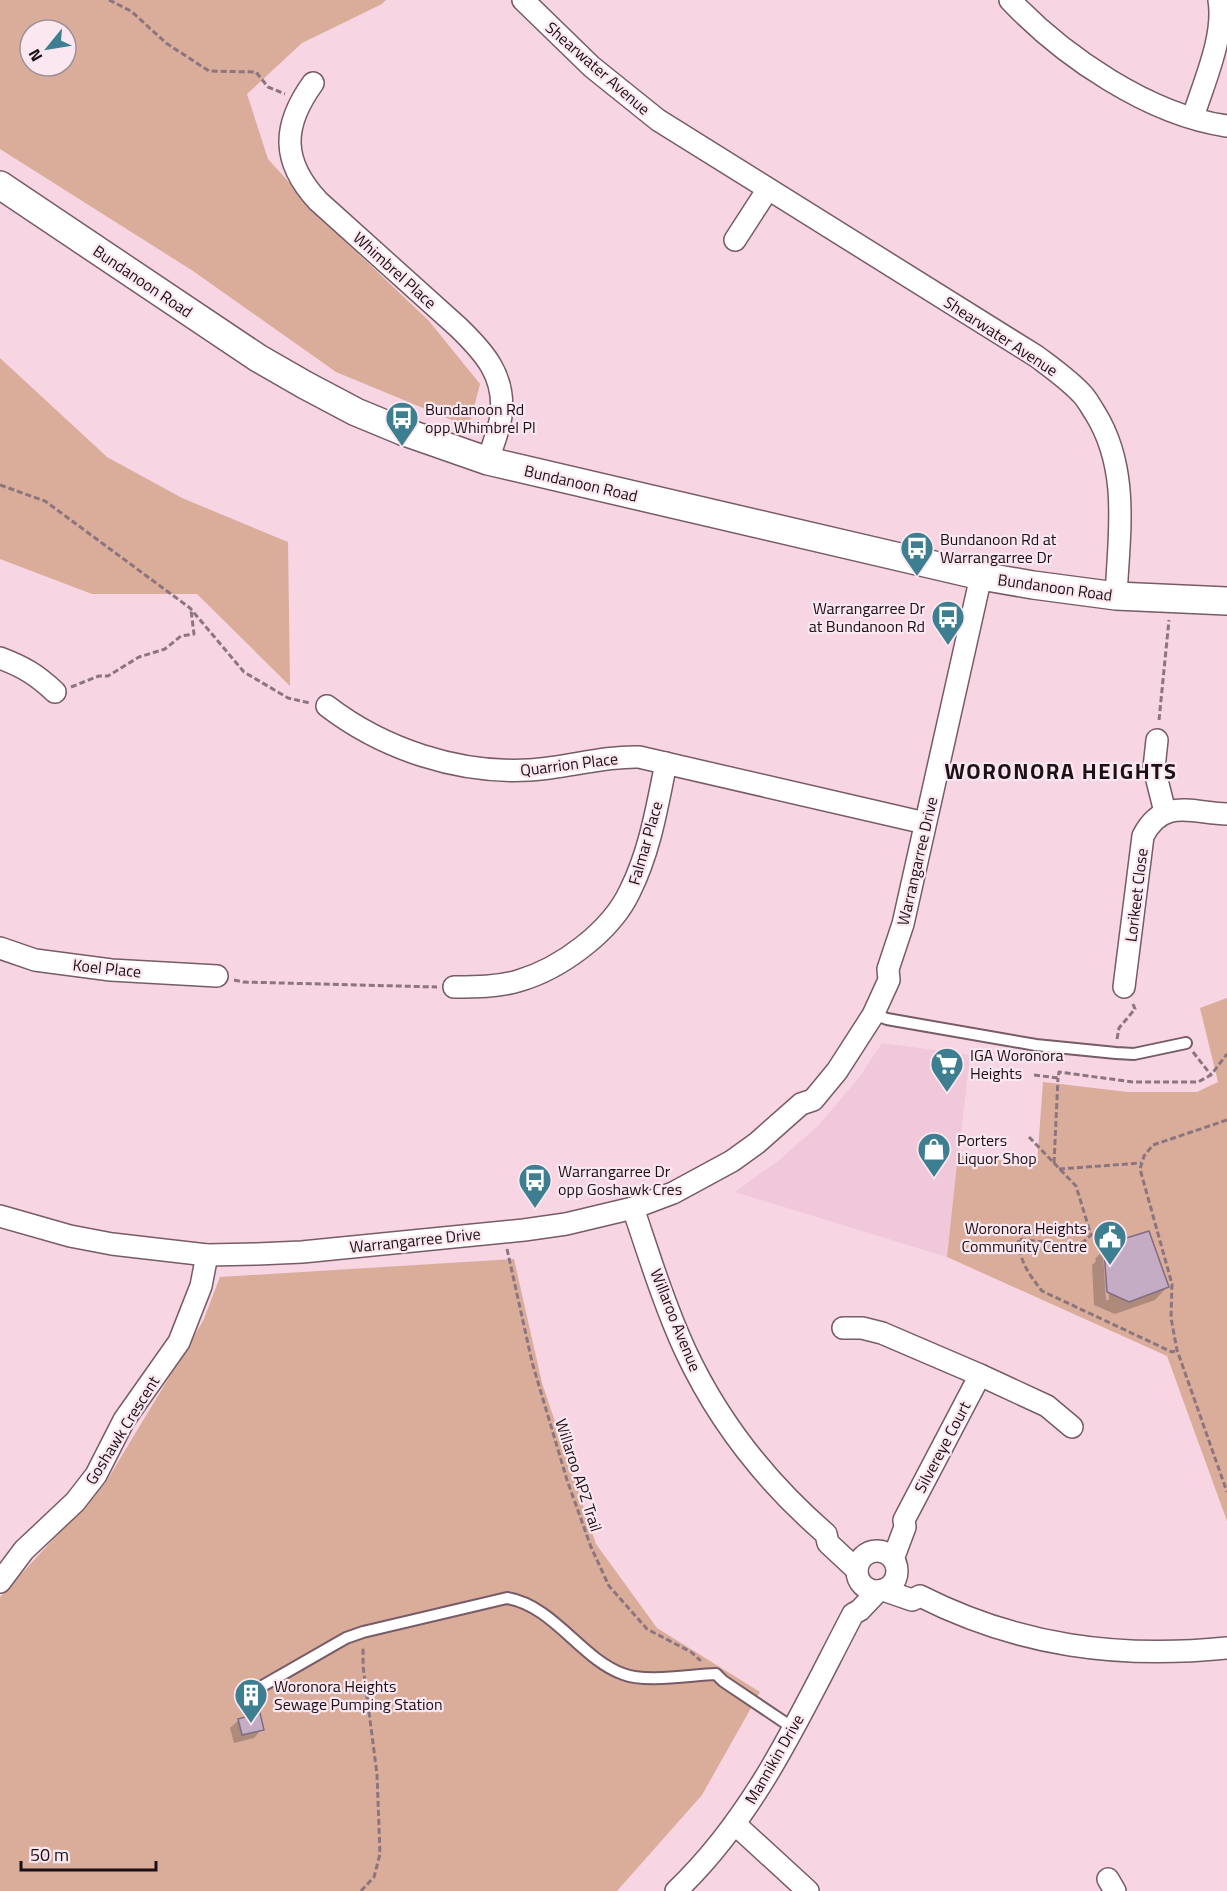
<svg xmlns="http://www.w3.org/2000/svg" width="1227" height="1891" viewBox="0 0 1227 1891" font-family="'Titillium Web',sans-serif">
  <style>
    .built { fill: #f1c8da }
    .green { fill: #d9ad9a; fill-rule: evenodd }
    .shadow { fill: #0003; fill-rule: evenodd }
    .building { fill: #c3acc4; stroke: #806c81; stroke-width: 1.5 }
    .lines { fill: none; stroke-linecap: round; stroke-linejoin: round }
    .service-casing { stroke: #775b67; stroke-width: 14 }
    .minor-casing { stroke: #775b67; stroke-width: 24 }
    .tertiary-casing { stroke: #775b67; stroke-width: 30 }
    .path { stroke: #8c757f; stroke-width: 3; stroke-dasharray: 6 3; stroke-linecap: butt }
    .service { stroke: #fff; stroke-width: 10 }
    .minor { stroke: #fff; stroke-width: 21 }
    .tertiary { stroke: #fff; stroke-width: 27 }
    .labels { text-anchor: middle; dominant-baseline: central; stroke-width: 4.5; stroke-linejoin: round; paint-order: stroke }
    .street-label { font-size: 16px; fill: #1b1015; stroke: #fbe7ef }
    .poi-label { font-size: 16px; fill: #1b1015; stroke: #fbe7ef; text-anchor: start }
    .district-label { font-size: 22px; font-weight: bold; letter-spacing: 1.5px; fill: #1b1015; stroke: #fbe7ef }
  </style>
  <rect width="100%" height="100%" fill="#f7d5e3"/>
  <polygon class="built" points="882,1043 970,1055 947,1257 735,1192 779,1160 818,1126 860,1076"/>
  <g class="green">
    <path d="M0 0H386L382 4 302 43 247 94 268 159 325 222 429 321 480 384 469 427 336 372 193 271 0 149ZM30 30H66V66H30Z"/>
    <polygon points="0,358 107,457 182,498 288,542 290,686 197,594 92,594 0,559"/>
    <polygon points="1227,998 1227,1521 1167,1356 947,1257 958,1155 1037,1165 1043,1082 1128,1092 1197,1092 1218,1082 1200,1008"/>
    <polygon points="514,1259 542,1383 596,1544 657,1628 760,1692 702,1795 617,1891 0,1891 0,1597 106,1482 203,1321 220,1277"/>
  </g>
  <g class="shadow">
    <path d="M1108 1245 1168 1286 1155 1300 1115 1314 1094 1305 1092 1265 1096 1261 1095 1259ZM1103 1253H1106L1109 1300H1106Z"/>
    <polygon points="239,1720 262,1729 254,1738 234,1743 230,1728"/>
  </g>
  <g class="building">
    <polygon points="1149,1231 1169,1287 1129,1302 1107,1292 1104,1250 1109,1249 1107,1244"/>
    <polygon points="260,1713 264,1730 242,1735 238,1719"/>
  </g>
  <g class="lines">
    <defs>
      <g id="service">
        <polyline points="870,1013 887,1019 1036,1045 1116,1053 1134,1054 1186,1043"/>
        <path d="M245 1696 346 1638 363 1632 507 1598C554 1606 581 1659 623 1674 646 1683 690 1675 716 1674L723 1681 793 1728"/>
      </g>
      <g id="minor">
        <path d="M523 0 592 67 658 120 1036 356C1052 368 1068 379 1082 394 1087 399 1091 407 1095 413 1130 469 1119 534 1116 596"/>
        <path d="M1010 0C1063 56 1149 115 1227 126"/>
        <path d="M313 83C282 126 281 161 318 201L458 327C484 352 506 376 501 416 499 431 492 446 488 461"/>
        <path d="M1193 117C1204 82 1225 36 1219 0"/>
        <polyline points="735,240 768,189"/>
        <path d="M0 658C24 667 37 675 55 692"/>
        <path d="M327 706C383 749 458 774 529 770 566 768 602 756 639 757L925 823"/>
        <polyline points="1157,740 1154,768 1165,812"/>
        <polyline points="0,948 35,960 111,970 217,976"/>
        <path d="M454 987C476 987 497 987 518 981 560 969 611 932 630 891 650 851 657 807 666 763"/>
        <path d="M1124 987 1143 836C1163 797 1192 813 1227 814"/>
        <path d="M633 1208C649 1255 664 1304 685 1350 718 1421 766 1482 826 1534L828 1543 857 1570"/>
        <polyline points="0,1216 70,1236 112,1244 207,1255 257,1254 302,1252 524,1230 566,1224 633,1208 673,1193 732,1161 757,1143 801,1104 813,1100 837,1071 873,1015 889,980 888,969 903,924 981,576"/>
        <polyline points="843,1328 862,1328 882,1333 980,1375 1047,1406 1072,1427"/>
        <circle cx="877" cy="1571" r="20"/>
        <polyline points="893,1559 905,1527 904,1520 980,1375"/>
        <polyline points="0,1582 24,1550 75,1502 96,1475 124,1420 179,1342 201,1286 207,1255"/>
        <path d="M883 1590 912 1600 920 1596C1019 1646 1118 1659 1227 1648"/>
        <polyline points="736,1825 808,1891"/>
        <polyline points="1108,1879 1115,1891"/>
        <path d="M676 1891C757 1814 802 1711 853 1614L860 1610 878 1591"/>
      </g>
      <polyline id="tertiary" points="0,185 258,358 305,385 356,412 402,431 488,461 981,576 1033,585 1116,596 1227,601"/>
    </defs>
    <use href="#service" class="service-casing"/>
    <use href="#minor" class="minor-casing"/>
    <use href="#tertiary" class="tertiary-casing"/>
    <g class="path">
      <polyline points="109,0 131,11 166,43 209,71 256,72 268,87 285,94"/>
      <polyline points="0,485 45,501 190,608 244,672 288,698 310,703"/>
      <polyline points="71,687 99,676 108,676 139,657 165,649 181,636 194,634 191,610"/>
      <polyline points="1159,720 1169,620"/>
      <polyline points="234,980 243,982 437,987"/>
      <polyline points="1117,1039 1119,1028 1135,1009 1133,1004"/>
      <polyline points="1193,1052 1211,1075"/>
      <polyline points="1034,1075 1058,1078 1059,1072 1133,1082 1198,1082 1211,1075 1227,1054"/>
      <polyline points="1227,1120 1153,1145 1144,1156 1140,1169 1172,1284 1171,1318 1177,1350 1227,1492"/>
      <path d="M1029 1137 1076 1186 1091 1235 1079 1246 1018 1239C1020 1262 1028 1273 1042 1291L1172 1352 1177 1350"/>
      <polyline points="1054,1163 1058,1078"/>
      <polyline points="1059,1169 1141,1163"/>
      <polyline points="507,1249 532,1362 567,1480 591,1547 609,1586 647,1629 691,1652 701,1661"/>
      <polyline points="361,1891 374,1877 380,1854 377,1774 363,1666 363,1646"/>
    </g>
    <use href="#service" class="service"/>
    <use href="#minor" class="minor"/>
    <use href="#tertiary" class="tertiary"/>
  </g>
  <defs>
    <symbol id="bus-pin" viewBox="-11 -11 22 30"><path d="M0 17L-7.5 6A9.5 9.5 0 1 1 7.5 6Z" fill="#3e7e91" stroke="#fbe7ef"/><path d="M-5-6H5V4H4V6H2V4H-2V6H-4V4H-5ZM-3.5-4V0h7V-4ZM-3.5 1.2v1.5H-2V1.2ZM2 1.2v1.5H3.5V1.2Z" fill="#fff"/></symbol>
    <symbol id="supermarket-pin" viewBox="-11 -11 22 30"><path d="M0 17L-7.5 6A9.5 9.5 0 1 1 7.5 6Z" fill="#3e7e91" stroke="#fbe7ef"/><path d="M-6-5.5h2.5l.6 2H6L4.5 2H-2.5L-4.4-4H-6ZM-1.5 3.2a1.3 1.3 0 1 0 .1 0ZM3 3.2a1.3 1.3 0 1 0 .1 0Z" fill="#fff"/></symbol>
    <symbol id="shop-pin" viewBox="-11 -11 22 30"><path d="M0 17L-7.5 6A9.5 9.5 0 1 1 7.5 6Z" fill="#3e7e91" stroke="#fbe7ef"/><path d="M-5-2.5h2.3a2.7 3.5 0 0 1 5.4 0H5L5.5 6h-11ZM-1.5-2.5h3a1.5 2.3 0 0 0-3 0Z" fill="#fff"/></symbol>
    <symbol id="civic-pin" viewBox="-11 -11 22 30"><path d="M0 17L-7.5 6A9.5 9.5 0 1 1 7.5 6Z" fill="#3e7e91" stroke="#fbe7ef"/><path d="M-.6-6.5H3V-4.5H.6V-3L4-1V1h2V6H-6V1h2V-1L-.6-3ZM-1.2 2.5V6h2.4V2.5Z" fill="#fff"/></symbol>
    <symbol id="building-pin" viewBox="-11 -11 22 30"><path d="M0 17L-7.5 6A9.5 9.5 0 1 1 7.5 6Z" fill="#3e7e91" stroke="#fbe7ef"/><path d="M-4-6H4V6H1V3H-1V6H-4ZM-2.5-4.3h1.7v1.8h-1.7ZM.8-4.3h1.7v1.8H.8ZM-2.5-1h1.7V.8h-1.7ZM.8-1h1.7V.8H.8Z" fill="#fff"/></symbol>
  </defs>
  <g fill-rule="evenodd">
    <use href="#bus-pin" x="383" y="399" width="38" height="52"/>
    <use href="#bus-pin" x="898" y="529" width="38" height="52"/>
    <use href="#bus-pin" x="929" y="598" width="38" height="52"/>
    <use href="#supermarket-pin" x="928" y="1045" width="38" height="52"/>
    <use href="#shop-pin" x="915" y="1130" width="38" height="52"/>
    <use href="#bus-pin" x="516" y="1161" width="38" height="52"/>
    <use href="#civic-pin" x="1091" y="1218" width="38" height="52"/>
    <use href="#building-pin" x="232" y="1676" width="38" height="52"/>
  </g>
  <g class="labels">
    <g class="street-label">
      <text transform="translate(598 68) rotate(41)">Shearwater Avenue</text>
      <text transform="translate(395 270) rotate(42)">Whimbrel Place</text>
      <text transform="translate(143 281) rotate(34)">Bundanoon Road</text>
      <text transform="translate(1001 336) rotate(33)">Shearwater Avenue</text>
      <text transform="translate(581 483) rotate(13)">Bundanoon Road</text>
      <text transform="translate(1055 587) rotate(8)">Bundanoon Road</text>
      <text transform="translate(569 764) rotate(-7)">Quarrion Place</text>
      <text transform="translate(645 843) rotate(-74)">Falmar Place</text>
      <text transform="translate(917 861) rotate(-77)">Warrangarree Drive</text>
      <text transform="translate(1136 895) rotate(-83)">Lorikeet Close</text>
      <text transform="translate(107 968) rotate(6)">Koel Place</text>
      <text transform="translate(415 1240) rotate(-6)">Warrangarree Drive</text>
      <text transform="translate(676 1320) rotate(68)">Willaroo Avenue</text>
      <text transform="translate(122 1430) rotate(-58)">Goshawk Crescent</text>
      <text transform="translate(942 1447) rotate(-62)">Silvereye Court</text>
      <text transform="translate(579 1475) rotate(72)">Willaroo APZ Trail</text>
      <text transform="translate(774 1759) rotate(-60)">Mannikin Drive</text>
    </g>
    <g class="poi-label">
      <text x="425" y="409">Bundanoon Rd<tspan x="425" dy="18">opp Whimbrel Pl</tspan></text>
      <text x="940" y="539">Bundanoon Rd at<tspan x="940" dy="18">Warrangarree Dr</tspan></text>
      <text x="925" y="608" text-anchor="end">Warrangarree Dr<tspan x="925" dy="18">at Bundanoon Rd</tspan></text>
      <text x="970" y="1055">IGA Woronora<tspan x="970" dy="18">Heights</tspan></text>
      <text x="957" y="1140">Porters<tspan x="957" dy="18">Liquor Shop</tspan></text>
      <text x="558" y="1171">Warrangarree Dr<tspan x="558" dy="18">opp Goshawk Cres</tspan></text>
      <text x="1087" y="1228" text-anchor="end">Woronora Heights<tspan x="1087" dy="18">Community Centre</tspan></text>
      <text x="274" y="1686">Woronora Heights<tspan x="274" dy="18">Sewage Pumping Station</tspan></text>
    </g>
    <g class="district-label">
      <text x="1061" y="771">WORONORA HEIGHTS</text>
    </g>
  </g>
  <g transform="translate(48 48) rotate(240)"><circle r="28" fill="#fbe7ef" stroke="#a19198" stroke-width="1.5"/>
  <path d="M0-4.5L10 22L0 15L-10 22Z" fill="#3e7e91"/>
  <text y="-9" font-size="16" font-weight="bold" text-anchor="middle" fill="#1b1015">N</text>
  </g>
  <path d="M21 1861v9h135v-9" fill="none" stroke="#1b1015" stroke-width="3"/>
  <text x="30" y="1861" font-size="18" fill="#1b1015" stroke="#fbe7ef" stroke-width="4.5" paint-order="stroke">50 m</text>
</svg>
